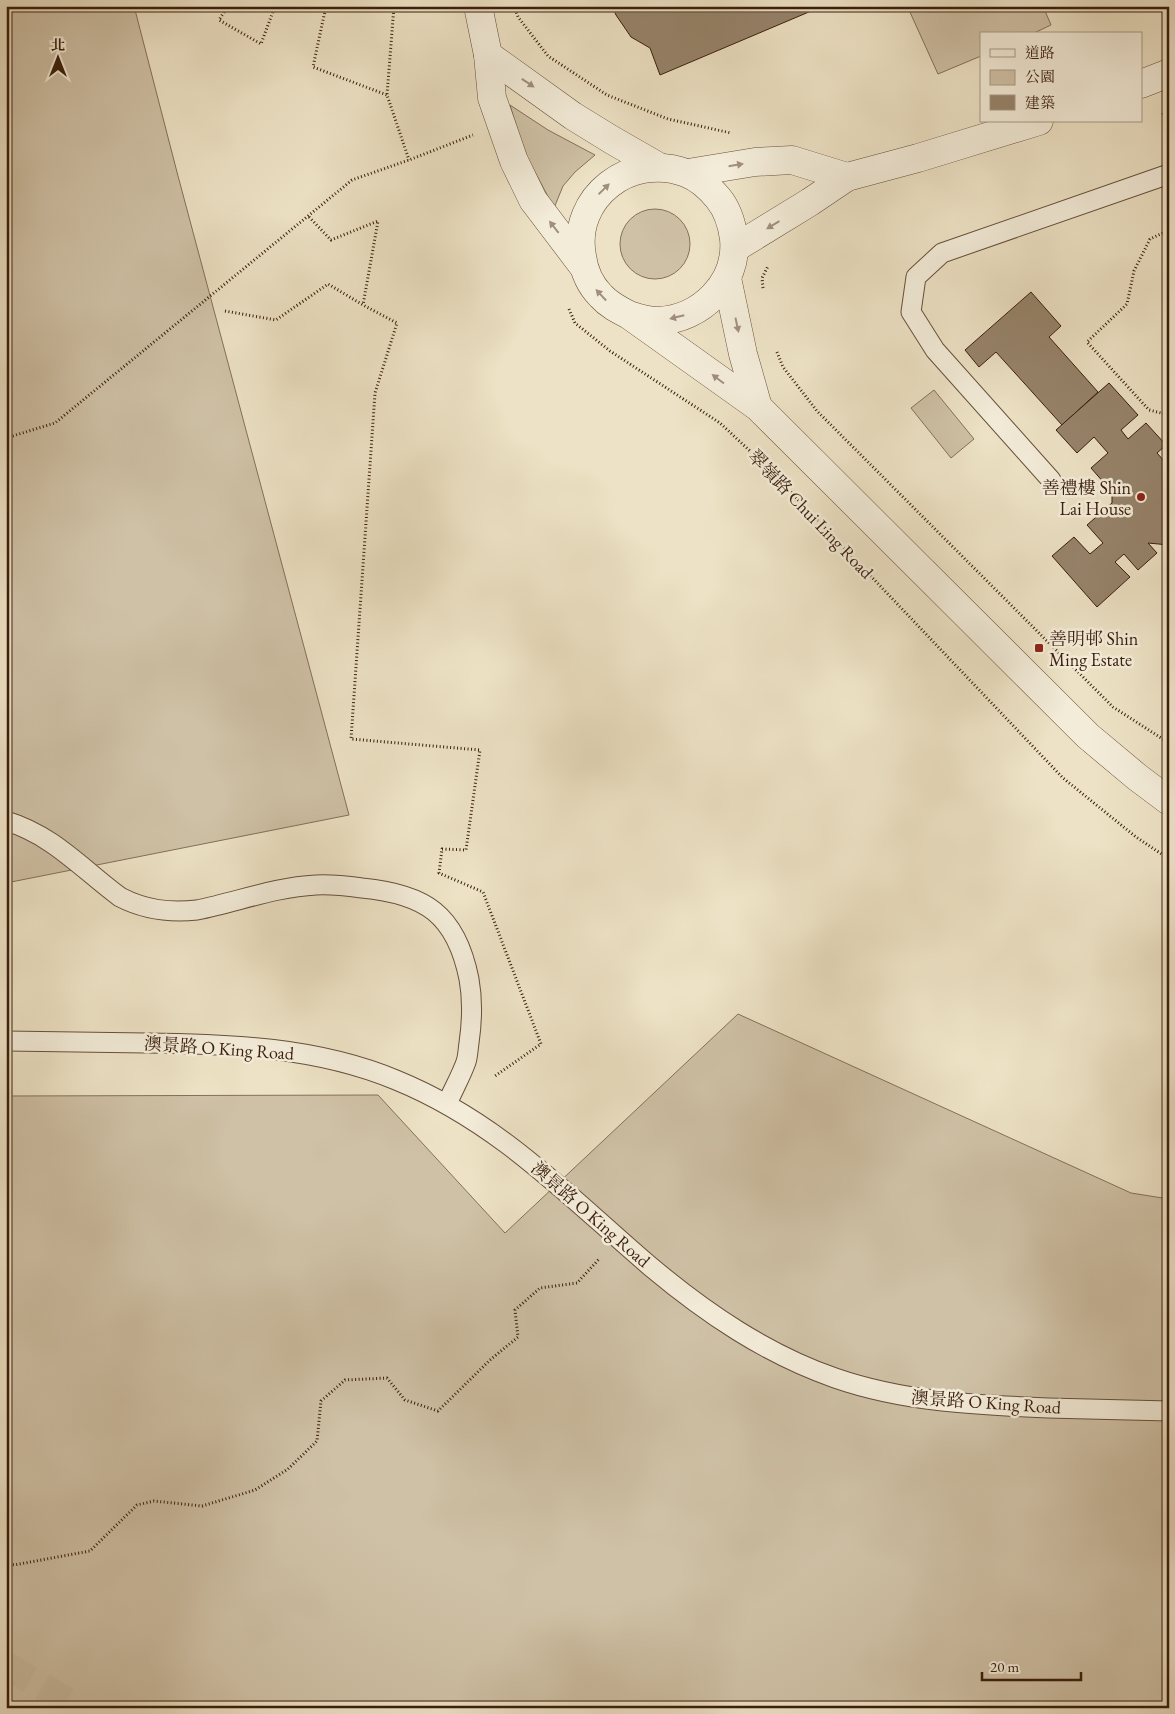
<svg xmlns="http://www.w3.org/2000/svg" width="1175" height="1714" viewBox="0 0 1175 1714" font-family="'EB Garamond','Noto Serif TC',serif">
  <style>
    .green { fill: #cfc1a6; stroke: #847059 }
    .building { fill: #97846c; stroke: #3a1e0c }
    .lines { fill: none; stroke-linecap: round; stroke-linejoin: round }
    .trunk-tunnel { stroke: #c9bba0; stroke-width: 28; stroke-dasharray: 28 14; stroke-linecap: butt }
    .service-casing { stroke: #674f3a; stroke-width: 21 }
    .minor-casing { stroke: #674f3a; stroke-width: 29 }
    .path { stroke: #3a1e0c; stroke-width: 3; stroke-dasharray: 1 2.5; stroke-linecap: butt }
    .service { stroke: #f3ecd9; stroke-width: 19 }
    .minor { stroke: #f3ecd9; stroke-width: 28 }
    .oneway { fill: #a08f7d }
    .poi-dot { fill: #8f2418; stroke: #f3ecd9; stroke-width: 2 }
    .labels { text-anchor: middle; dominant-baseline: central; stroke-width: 5; stroke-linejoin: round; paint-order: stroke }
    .poi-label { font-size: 18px; fill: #3a1e0c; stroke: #f3ecd9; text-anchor: end }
    .street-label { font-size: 18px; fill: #3a1e0c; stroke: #f3ecd9 }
  </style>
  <rect width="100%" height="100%" fill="#ede2c5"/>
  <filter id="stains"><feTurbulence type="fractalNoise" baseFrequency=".004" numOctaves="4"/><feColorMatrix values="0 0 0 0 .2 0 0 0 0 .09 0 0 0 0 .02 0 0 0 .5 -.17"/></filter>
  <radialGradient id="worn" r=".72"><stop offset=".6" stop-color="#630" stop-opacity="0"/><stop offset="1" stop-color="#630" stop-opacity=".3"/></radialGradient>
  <g class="green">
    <polygon points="6,6 134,6 178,176 349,815 6,883"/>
    <polygon points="917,6 1043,6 1051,25 1032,34 981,34 981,56 938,74 909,10"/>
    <polygon points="510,105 548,130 595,155 575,172 563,186 554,208 524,151"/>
    <circle cx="655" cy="244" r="35"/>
    <polygon points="934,390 974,439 951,458 911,408"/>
    <polygon points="738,1014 1131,1193 1169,1199 1169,1708 6,1708 6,1096 378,1095 505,1233"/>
  </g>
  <g class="building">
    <polygon points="612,6 823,6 660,75 650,48 631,37 616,15"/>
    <polygon points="1031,292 1061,326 1049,337 1098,392 1062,425 996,352 979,367 965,350"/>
    <polygon points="1109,383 1138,415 1121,430 1128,439 1146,423 1166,445 1157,453 1165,462 1169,462 1169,545 1148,543 1157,553 1138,570 1124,554 1115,562 1130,577 1097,607 1052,556 1074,537 1090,554 1103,543 1087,525 1112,503 1112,492 1091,468 1108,453 1094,437 1077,453 1056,430"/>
  </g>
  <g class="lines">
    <polyline class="trunk-tunnel" points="6,1666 79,1708"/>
    <defs>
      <g id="service">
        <polyline points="1051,480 935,350 911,312 916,277 942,253 1169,174"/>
        <path d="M6 821C53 835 82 869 120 897 145 910 169 913 197 910 237 902 275 887 316 885 331 884 347 886 362 888 425 894 456 914 469 979 473 1001 472 1022 469 1043 468 1049 468 1056 466 1062 461 1076 453 1090 447 1104"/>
        <path d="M6 1041C53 1042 100 1042 146 1043 231 1044 317 1047 396 1080 499 1122 568 1196 651 1267 706 1313 766 1354 835 1378 904 1402 976 1405 1048 1408 1088 1409 1128 1410 1169 1411"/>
      </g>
      <g id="minor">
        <polyline points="478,6 488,55 492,98 514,161 533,200 583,266"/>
        <polyline points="488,55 573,116 612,140 659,167"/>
        <polyline points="1141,84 1169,73"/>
        <polyline points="688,173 755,162 792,160 847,177"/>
        <polyline points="735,248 810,202 847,177 918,158 1039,121"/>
        <polyline points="727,278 743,354 758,407"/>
        <path d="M629 315C638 318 648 321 658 321 701 319 738 283 734 239 732 224 728 210 718 198 709 187 699 178 686 173 631 152 571 197 582 256 584 271 590 285 601 296 609 305 619 310 629 315L758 407 1088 736 1137 777 1169 801"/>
      </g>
    </defs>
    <use href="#service" class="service-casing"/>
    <use href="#minor" class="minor-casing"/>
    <g class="path">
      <polyline points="220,6 226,10"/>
      <polyline points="228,6 219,20 261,44 275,6"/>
      <polyline points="326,6 313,67 387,95"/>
      <polyline points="394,6 387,95 409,160"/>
      <polyline points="514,6 518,17 548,56 607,95 668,119 731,133"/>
      <polyline points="1163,113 1169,129"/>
      <polyline points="309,217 331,240 378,221 363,305"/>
      <polyline points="1169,230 1150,239 1134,271 1127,304 1087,342 1149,410 1169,415"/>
      <polyline points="763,288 762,278 768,266"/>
      <polyline points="569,309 575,323 610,351 720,423 765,465 1063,778 1136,837 1169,859"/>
      <polyline points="225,311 276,320 328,284 363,305 397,323 375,393 351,739 480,750 466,850 442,849 439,873 483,892 541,1044 495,1076"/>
      <polyline points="777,352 783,367 817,411 1113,707 1169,743"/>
      <polyline points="6,438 55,423 352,180 409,160 473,135"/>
      <polyline points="6,1563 14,1565 90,1551 137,1505 154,1501 202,1506 255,1490 288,1469 317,1441 321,1401 345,1380 387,1378 405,1400 438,1411 490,1360 518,1337 515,1310 540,1288 577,1283 600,1258"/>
    </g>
    <use href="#service" class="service"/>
    <use href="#minor" class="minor"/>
  </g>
  <defs><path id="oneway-solid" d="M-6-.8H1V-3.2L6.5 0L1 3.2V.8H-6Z" transform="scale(1.25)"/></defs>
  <g class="oneway">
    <use href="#oneway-solid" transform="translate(528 83) rotate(34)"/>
    <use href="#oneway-solid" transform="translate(736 165) rotate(-9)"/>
    <use href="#oneway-solid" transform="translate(604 189) rotate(-44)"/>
    <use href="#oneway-solid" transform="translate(773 225) rotate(149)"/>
    <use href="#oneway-solid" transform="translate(554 227) rotate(-128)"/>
    <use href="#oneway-solid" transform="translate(601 295) rotate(-133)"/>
    <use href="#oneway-solid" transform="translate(677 317) rotate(166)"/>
    <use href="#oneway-solid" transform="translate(737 325) rotate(78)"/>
    <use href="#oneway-solid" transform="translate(718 379) rotate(-143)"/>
  </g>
  <g class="poi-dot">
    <circle cx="1141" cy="497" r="5"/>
    <rect x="1034" y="643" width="10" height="10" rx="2.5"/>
  </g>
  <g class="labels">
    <g class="poi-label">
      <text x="1131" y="487">善禮樓 Shin<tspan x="1131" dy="21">Lai House</tspan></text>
      <text x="1049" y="638" text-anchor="start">善明邨 Shin<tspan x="1049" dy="21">Ming Estate</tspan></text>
    </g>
    <g class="street-label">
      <text transform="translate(811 514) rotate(46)">翠嶺路 Chui Ling Road</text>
      <text transform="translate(219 1048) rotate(4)">澳景路 O King Road</text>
      <text transform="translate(591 1214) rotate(41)">澳景路 O King Road</text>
      <text transform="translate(986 1402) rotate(4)">澳景路 O King Road</text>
    </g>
  </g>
  <rect width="1175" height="1714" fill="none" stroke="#ede2c5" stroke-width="25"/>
  <rect x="8" y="8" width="1160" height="1699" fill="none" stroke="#3a1e0c" stroke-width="2.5"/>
  <rect x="12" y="12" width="1150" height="1689" fill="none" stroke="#3a1e0c"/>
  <rect x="980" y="32" width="162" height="90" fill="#f3ecd9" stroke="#a99a87"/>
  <rect x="990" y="49" width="25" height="8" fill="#f3ecd9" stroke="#a99a87"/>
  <text x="1025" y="58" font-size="15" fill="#3a1e0c">道路</text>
  <rect x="990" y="70" width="25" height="15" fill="#cfc1a6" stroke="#a99a87"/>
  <text x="1025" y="82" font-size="15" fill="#3a1e0c">公園</text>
  <rect x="990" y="95" width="25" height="15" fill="#97846c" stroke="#a99a87"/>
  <text x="1025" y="108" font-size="15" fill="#3a1e0c">建築</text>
  <g transform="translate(58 58)" stroke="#f3ecd9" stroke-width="4" paint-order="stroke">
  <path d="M0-4L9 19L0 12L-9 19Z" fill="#3a1e0c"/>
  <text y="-8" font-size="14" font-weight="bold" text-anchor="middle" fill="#3a1e0c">北</text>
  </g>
  <path d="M982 1672v8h99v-8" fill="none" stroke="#3a1e0c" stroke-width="2.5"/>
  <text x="990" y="1672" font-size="15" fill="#3a1e0c" stroke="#f3ecd9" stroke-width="4" paint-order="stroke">20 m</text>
  <rect width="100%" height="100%" filter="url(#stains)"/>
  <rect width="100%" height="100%" fill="url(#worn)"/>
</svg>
